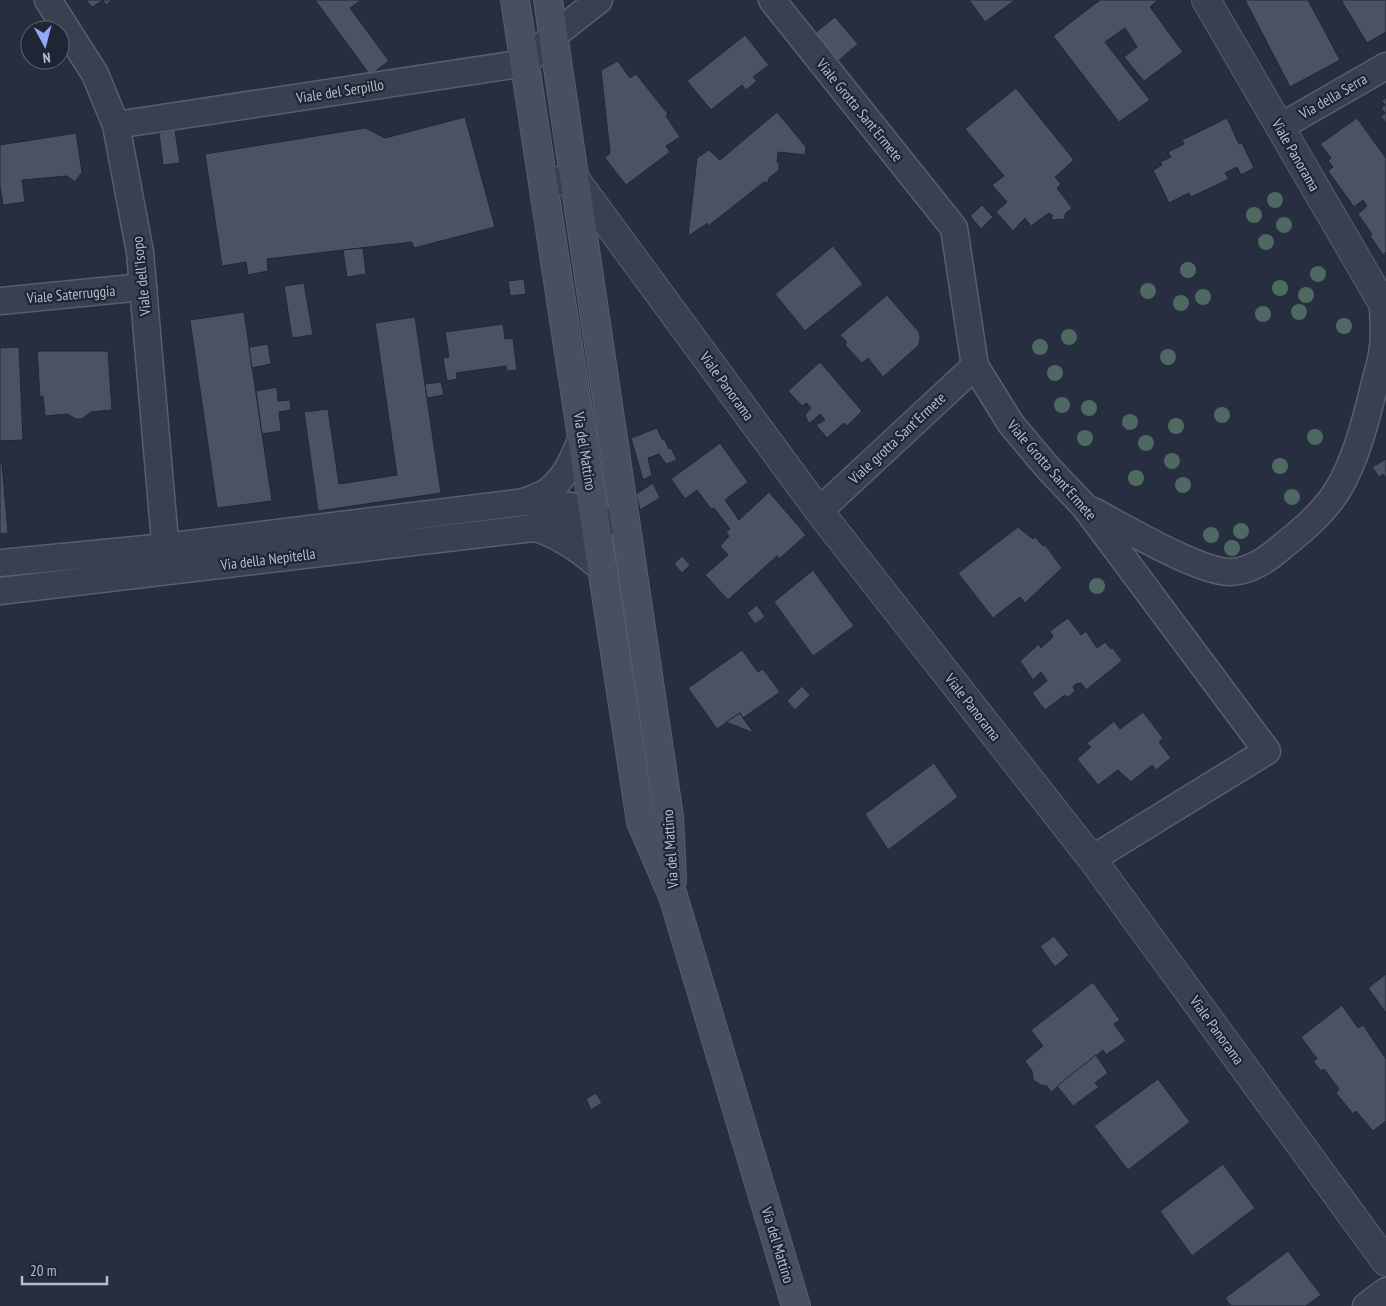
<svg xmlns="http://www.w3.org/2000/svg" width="1386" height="1306" viewBox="0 0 1386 1306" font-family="'PT Sans Narrow',sans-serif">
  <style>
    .building { fill: #4a5266; stroke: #212737 }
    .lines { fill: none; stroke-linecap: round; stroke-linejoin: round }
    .minor-casing { stroke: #585e6d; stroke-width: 29 }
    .tertiary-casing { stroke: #585e6d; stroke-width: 30 }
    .secondary-casing { stroke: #585e6d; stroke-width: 30 }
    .minor { stroke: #3a404f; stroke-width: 26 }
    .tertiary { stroke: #3a404f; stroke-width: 28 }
    .secondary { stroke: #484f62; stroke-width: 28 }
    .tree { fill: #4e6962 }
    .labels { text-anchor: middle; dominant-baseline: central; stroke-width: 4.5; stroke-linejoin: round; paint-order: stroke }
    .street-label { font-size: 15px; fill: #b7bcca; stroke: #1f2535 }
  </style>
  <rect width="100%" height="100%" fill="#262e40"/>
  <g class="building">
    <polygon points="86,0 112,0 106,5 103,0 92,7"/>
    <polygon points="315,0 361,0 350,8 389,61 370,75"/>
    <polygon points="969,0 1015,0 985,22"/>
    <polygon points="1100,0 1158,0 1150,7 1183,52 1144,81 1124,57 1137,47 1125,28 1105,42 1150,100 1119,122 1053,36"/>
    <polygon points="1245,0 1308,0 1340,60 1290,87"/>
    <polygon points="1341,0 1386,0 1386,32 1367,43"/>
    <polygon points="835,17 858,44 838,61 815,33"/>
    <polygon points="745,35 769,65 753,77 757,81 746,90 742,85 711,110 687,81"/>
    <polygon points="618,61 630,78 636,74 668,114 666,116 680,137 666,146 670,152 626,185 605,158 610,153 601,70"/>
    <polygon points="1016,88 1074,160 1055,177 1061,184 1057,188 1072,208 1065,214 1065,219 1053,220 1051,218 1053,216 1049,213 1031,226 1025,218 1013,231 996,212 1007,202 992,185 1004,176 965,129"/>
    <polygon points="1386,97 1386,124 1381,116 1385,113 1381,108 1385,105 1382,101"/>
    <polygon points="777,112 806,147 805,155 778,152 777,162 779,163 779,170 769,178 768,183 764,182 707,227 708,223 688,236 697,158 709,150 720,160"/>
    <polygon points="465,117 495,227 414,248 412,242 267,259 268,271 248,275 246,262 222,266 205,154 365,128 385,138"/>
    <polygon points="1227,118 1239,144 1242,143 1254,168 1241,175 1237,167 1225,173 1229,179 1191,197 1189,193 1169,203 1153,170 1162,165 1160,162 1171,157 1168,152 1184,144 1182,140"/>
    <polygon points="1357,118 1386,158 1386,252 1383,255 1370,236 1372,234 1358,214 1367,206 1363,200 1354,207 1328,171 1333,167 1328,161 1331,158 1320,144"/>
    <polygon points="175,130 180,163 163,165 159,133"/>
    <polygon points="76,133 82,172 75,182 67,176 22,180 25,202 3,205 0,187 0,145"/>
    <polygon points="982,205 993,217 981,229 970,216"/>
    <polygon points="833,246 863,284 805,331 775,294"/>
    <polygon points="363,248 366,274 347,277 343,250"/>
    <polygon points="524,279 526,294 510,296 508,281"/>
    <polygon points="304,283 313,335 292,338 284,286"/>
    <polygon points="887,295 919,332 920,337 919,345 883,377 868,358 862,363 845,345 847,342 840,335"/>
    <polygon points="244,312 272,501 217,508 190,320"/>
    <polygon points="415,317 441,493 318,511 304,412 328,409 339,484 397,475 375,323"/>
    <polygon points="503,324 505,339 513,338 517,370 507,371 506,366 456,373 457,379 447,381 443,358 449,357 445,332"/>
    <polygon points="268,344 271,364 252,368 249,347"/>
    <polygon points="19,347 23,440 0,441 0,348"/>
    <polygon points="37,351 108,351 112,410 91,412 82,419 76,419 67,414 45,416 43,396 40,397"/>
    <polygon points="820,362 862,411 847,426 844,423 827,438 816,425 825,420 820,414 810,423 808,422 805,415 811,408 807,403 802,406 788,391"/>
    <polygon points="441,382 444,395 427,398 425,384"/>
    <polygon points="277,387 278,401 290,400 291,410 279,412 281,431 262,434 256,391"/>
    <polygon points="657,428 662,439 665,440 669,449 671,448 677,460 666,464 659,454 648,458 652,475 643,480 631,438"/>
    <polygon points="720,443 748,482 725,500 739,520 769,492 806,535 779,559 777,556 728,600 705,575 728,555 720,546 729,536 726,532 730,529 714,508 711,509 697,490 685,499 671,479"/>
    <polygon points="1386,459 1386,478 1383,474 1379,477 1372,467"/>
    <polygon points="0,463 2,463 8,533 0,534"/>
    <polygon points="653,483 660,498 640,510 636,494"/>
    <polygon points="1018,527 1033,539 1035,537 1043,546 1045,545 1062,568 1025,603 1020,597 993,618 958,573"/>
    <polygon points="682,556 690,565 682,573 674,564"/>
    <polygon points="813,570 854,626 813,656 774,602"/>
    <polygon points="757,605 765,617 755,624 747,613"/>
    <polygon points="1068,618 1081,635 1086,631 1097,648 1105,642 1111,649 1113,648 1122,661 1086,690 1081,683 1076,684 1073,687 1075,691 1067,698 1065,695 1045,710 1032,693 1047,681 1041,672 1033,680 1020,661 1039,644 1041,648 1053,637 1050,631"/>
    <polygon points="742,650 758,672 763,669 780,692 743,718 740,713 717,729 688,688"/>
    <polygon points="802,686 810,695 795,710 787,701"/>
    <polygon points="1143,712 1163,738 1159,742 1171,758 1156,770 1152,765 1131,782 1118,770 1098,785 1077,759 1091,747 1087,743 1114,721 1120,729"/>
    <polygon points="740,713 743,718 754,733 726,722"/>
    <polygon points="934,763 958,797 888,850 865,814"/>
    <polygon points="1054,936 1069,955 1055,967 1040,946"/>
    <polygon points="1386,974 1386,1013 1368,988"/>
    <polygon points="1093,982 1120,1020 1114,1024 1126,1041 1106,1055 1103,1050 1051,1092 1047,1086 1041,1085 1033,1080 1032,1071 1025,1061 1043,1046 1031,1030"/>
    <polygon points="1342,1005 1358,1028 1363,1025 1386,1059 1386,1121 1373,1131 1356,1111 1353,1114 1336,1093 1339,1089 1324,1069 1321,1071 1313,1061 1317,1059 1301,1037"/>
    <polygon points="1096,1055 1108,1073 1095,1083 1099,1087 1073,1106 1057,1086"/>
    <polygon points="1158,1079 1190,1122 1128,1170 1094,1126"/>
    <polygon points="596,1093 602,1103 591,1110 586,1099"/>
    <polygon points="1223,1164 1255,1208 1192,1256 1160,1211"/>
    <polygon points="1288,1251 1321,1295 1306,1306 1231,1306 1225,1298"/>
  </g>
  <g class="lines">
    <defs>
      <g id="minor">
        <polyline points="48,0 95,74 116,125 140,252 167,565"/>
        <polyline points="772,0 954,228 975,366 1011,424 1048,468 1085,507 1267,751 1092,859"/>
        <polyline points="116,125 525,63 553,36 599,0"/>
        <polyline points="1280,127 1386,66"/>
        <polyline points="0,301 143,287"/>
        <path d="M524 502C531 499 540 496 547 492 566 478 575 456 583 434"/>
        <polyline points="819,511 975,366"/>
        <path d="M1093 511C1122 526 1200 573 1231 572 1252 571 1269 558 1284 545 1304 529 1324 512 1337 491 1355 463 1366 420 1374 387 1377 374 1382 360 1383 347 1385 333 1383 318 1383 305"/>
        <path d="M539 529C566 539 582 552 604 570"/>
        <polyline points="0,563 165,547 524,502 571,506 596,523"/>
        <polyline points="0,591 525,529 625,520"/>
        <polyline points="1366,1306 1386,1291"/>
      </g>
      <g id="tertiary">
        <polyline points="1206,0 1386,309"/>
        <polyline points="544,183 575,179 819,511 1092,859 1386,1262"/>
      </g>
      <g id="secondary">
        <polyline points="515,0 641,822 673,896 796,1306"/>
        <polyline points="548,0 669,817 672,880"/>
      </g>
    </defs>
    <use href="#minor" class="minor-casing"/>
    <use href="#tertiary" class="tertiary-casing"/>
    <use href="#secondary" class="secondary-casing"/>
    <use href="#minor" class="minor"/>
    <use href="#tertiary" class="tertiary"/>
    <use href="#secondary" class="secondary"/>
  </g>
  <g class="tree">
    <circle cx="1275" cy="200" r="8"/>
    <circle cx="1254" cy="215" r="8"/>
    <circle cx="1284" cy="225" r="8"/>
    <circle cx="1266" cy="242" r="8"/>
    <circle cx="1188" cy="270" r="8"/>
    <circle cx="1318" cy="274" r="8"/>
    <circle cx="1280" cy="288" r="8"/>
    <circle cx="1148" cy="291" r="8"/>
    <circle cx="1306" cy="295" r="8"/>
    <circle cx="1203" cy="297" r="8"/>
    <circle cx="1181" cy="303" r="8"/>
    <circle cx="1299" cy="312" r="8"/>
    <circle cx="1263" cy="314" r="8"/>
    <circle cx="1344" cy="326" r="8"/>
    <circle cx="1069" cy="337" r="8"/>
    <circle cx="1040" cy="347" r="8"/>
    <circle cx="1168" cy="357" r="8"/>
    <circle cx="1055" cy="373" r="8"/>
    <circle cx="1062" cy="405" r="8"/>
    <circle cx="1089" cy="408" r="8"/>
    <circle cx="1222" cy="415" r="8"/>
    <circle cx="1130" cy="422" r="8"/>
    <circle cx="1176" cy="426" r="8"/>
    <circle cx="1315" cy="437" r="8"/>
    <circle cx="1085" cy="438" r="8"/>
    <circle cx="1146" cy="443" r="8"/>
    <circle cx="1172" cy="461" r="8"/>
    <circle cx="1280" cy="466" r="8"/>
    <circle cx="1136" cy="478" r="8"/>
    <circle cx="1183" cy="485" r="8"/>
    <circle cx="1292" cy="497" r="8"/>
    <circle cx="1241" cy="531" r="8"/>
    <circle cx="1211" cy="535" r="8"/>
    <circle cx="1232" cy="548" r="8"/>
    <circle cx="1097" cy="586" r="8"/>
  </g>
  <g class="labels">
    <g class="street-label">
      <text transform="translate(340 91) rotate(-9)">Viale del Serpillo</text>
      <text transform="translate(1333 96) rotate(-30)">Via della Serra</text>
      <text transform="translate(860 110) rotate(51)">Viale Grotta Sant'Ermete</text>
      <text transform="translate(1296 155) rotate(60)">Viale Panorama</text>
      <text transform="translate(141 276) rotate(-96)">Viale dell'Isopo</text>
      <text transform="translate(71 294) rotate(-5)">Viale Saterruggia</text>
      <text transform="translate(727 386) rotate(54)">Viale Panorama</text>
      <text transform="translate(897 438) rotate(-43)">Viale grotta Sant'Ermete</text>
      <text transform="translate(585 451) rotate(81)">Via del Mattino</text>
      <text transform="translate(1052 470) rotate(49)">Viale Grotta Sant'Ermete</text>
      <text transform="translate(268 559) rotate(-7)">Via della Nepitella</text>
      <text transform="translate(973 707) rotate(52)">Viale Panorama</text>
      <text transform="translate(670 849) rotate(-94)">Via del Mattino</text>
      <text transform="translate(1217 1030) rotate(54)">Viale Panorama</text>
      <text transform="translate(778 1245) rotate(73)">Via del Mattino</text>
    </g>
  </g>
  <g transform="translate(45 45) rotate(173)"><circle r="24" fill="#1f2535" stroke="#5c6171"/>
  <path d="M0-4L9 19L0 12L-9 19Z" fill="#90abf6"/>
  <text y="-8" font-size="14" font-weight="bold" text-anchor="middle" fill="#b7bcca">N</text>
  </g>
  <path d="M22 1276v8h85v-8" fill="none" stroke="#b7bcca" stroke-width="2.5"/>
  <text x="30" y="1276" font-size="15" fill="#b7bcca" stroke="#1f2535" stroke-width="4" paint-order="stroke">20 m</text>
</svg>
